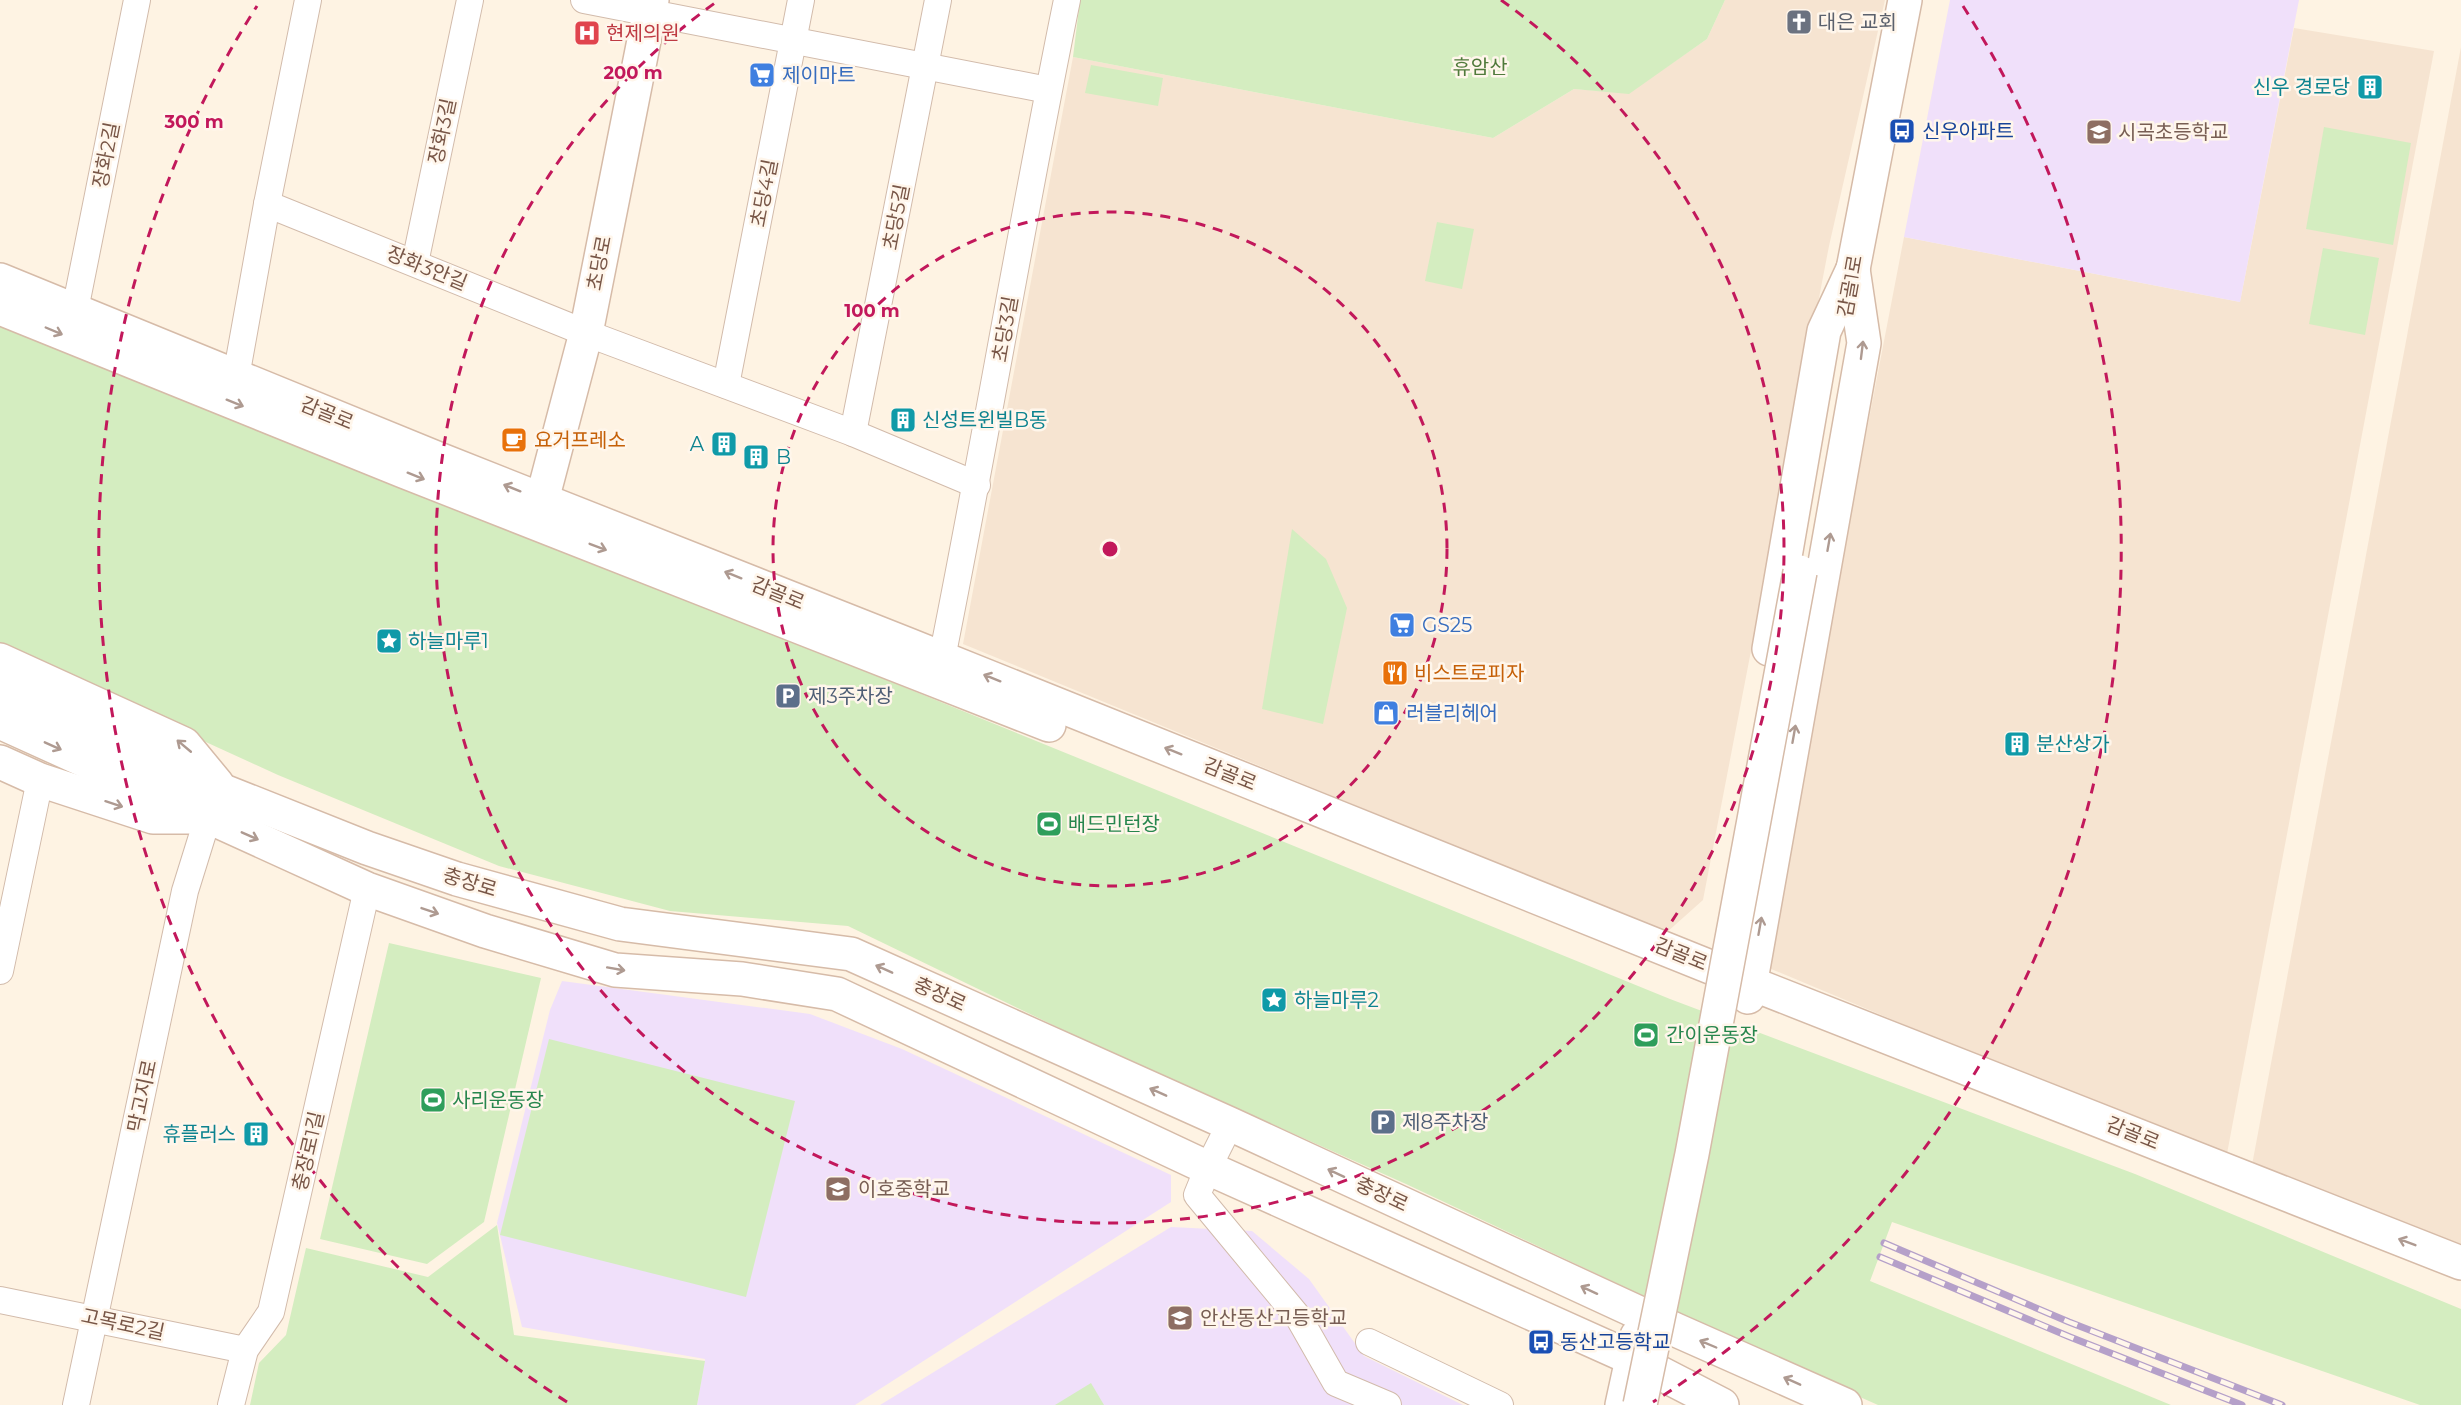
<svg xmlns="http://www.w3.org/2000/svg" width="2461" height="1405" viewBox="0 0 2461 1405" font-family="Montserrat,'Noto Sans KR',sans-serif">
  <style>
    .residential { fill: #f6e4d1 }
    .education { fill: #f0e0fa }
    .green { fill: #d4edc0 }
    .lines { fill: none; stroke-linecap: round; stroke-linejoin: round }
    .street-casing { stroke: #d2bbab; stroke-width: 28 }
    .secondary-casing { stroke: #d6bba8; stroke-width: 36 }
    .street { stroke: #fff; stroke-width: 26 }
    .secondary { stroke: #fff; stroke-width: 33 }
    .rail-casing { stroke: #b5a0c9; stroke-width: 7 }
    .rail { stroke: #fff6eb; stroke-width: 4.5; stroke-dasharray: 14; stroke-linecap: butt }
    .secondary-bridge-casing { stroke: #d6bba8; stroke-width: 36; stroke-linecap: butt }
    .secondary-bridge { stroke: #fff; stroke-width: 33 }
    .oneway { stroke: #ae9a91 }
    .ring { fill: none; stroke: #c2185b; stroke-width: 3; stroke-dasharray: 10 8 }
    .labels { text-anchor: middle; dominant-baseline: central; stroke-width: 5; stroke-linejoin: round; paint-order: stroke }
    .worship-label { font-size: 20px; fill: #5b616d; stroke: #fff6eb; text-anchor: start }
    .health-label { font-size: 20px; fill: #be3a42; stroke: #fff6eb; text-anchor: start }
    .park-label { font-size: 20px; fill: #507a3b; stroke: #fff6eb }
    .shop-label { font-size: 20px; fill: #366cbe; stroke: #fff6eb; text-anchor: start }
    .culture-label { font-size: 20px; fill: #0d838f; stroke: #fff6eb; text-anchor: start }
    .street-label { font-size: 20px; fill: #785647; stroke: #fff6eb }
    .transit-label { font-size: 20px; fill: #164399; stroke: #fff6eb; text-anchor: start }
    .education-label { font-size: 20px; fill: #785e54; stroke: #fff6eb; text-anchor: start }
    .food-label { font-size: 20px; fill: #c56008; stroke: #fff6eb; text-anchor: start }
    .service-label { font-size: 20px; fill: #4e5e75; stroke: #fff6eb; text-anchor: start }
    .leisure-label { font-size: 20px; fill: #27864d; stroke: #fff6eb; text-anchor: start }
    .centre { fill: #c2185b; stroke: #fff6eb; stroke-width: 3 }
    .ring-label { font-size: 18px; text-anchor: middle; font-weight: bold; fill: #c2185b; stroke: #fff6eb; stroke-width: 5; stroke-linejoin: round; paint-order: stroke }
  </style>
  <rect width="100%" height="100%" fill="#fef3e3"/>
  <g class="residential">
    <polygon points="1725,0 1885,0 1829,246 1703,900 1666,933 963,644 1073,57 1493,138 1574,89 1629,93 1707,39"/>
    <polygon points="2294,28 2434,51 2226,1159 1764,966 1904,237 2240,302"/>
    <polygon points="2461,47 2461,1244 2252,1165"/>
  </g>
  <g class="education">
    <polygon points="1950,0 2299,0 2240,302 1904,237"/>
    <polygon points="562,981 810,1014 902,1049 1171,1175 1171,1202 855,1405 697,1405 705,1359 522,1327 497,1223 550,1010"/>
    <polygon points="1171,1227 1252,1231 1309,1279 1364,1356 1463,1405 880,1405"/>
  </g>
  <g class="green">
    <polygon points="1080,0 1725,0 1707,39 1629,94 1574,89 1493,138 1073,57"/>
    <polygon points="1091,65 1163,78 1158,106 1085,93"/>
    <polygon points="2324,127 2411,143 2393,245 2306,229"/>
    <polygon points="1437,222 1474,229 1462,289 1425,281"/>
    <polygon points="2323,248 2379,258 2365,335 2309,324"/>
    <polygon points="0,325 744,622 1670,999 2135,1174 2461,1309 2461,1405 2420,1405 1892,1222 1870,1281 2171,1405 1878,1405 1745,1346 1699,1322 1406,1184 1086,1041 848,926 670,911 499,866 278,775 0,648"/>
    <polygon points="1292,529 1326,559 1347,608 1323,724 1262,709"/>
    <polygon points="389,943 541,978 484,1222 427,1264 320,1239"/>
    <polygon points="549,1039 795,1101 746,1297 500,1235"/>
    <polygon points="497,1225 514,1335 705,1361 697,1405 250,1405 259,1363 286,1335 306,1248 428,1277"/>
    <polygon points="1091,1383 1104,1405 1055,1405"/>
  </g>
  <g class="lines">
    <defs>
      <g id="street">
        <polyline points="584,0 1048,90"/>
        <polyline points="267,204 586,333 853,433 977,485"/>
        <polyline points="415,263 470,0"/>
        <polyline points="75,310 137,0"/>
        <polyline points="236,377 267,204 308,0"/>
        <polyline points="726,385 801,0"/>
        <polyline points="853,433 938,0"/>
        <path d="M942 658C986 439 1022 219 1067 0"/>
        <polyline points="0,971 40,780"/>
        <polyline points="1230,1124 1208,1168 1197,1195 1299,1318 1336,1383 1388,1405"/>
        <polyline points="0,1300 245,1350"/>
        <polyline points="1369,1342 1500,1405"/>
        <polyline points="76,1405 185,891 208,817 216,801"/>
        <polyline points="231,1405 245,1350 271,1312 367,889"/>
      </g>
      <g id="secondary">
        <polyline points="0,280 441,460 909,645 1750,983 2461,1263"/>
        <polyline points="1849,290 1905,0"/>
        <polyline points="0,308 403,471 1049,725"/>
        <polyline points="537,519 586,333 652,0"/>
        <polyline points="1769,649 1824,331 1853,269"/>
        <polyline points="0,660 184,744 217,784"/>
        <polyline points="0,690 221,790 367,848 457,879 620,924 851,954 1230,1124 1676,1330 1845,1405"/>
        <polyline points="0,722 367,889 485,931 615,970 742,979 837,994 1208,1168 1631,1358 1722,1405"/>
        <polyline points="0,762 40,780 153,817 193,817"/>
        <polyline points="1748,997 1864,343 1853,269"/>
        <polyline points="1622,1405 1637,1336"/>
      </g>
    </defs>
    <use href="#street" class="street-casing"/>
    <use href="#secondary" class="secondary-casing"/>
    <use href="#street" class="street"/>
    <use href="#secondary" class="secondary"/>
    <defs>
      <g id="rail">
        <polyline points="1884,1243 2069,1322 2282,1405"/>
        <polyline points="1880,1257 2070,1337 2242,1405"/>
      </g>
    </defs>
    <use href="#rail" class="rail-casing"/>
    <use href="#rail" class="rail"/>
    <defs>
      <polyline id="secondary-bridge" points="1640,1405 1692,1154 1800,572"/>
    </defs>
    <use href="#secondary-bridge" class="secondary-bridge-casing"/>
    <use href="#secondary-bridge" class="secondary-bridge"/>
  </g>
  <defs><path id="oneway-shaft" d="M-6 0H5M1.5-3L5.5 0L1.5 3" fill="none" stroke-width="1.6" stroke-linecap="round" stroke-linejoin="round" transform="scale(1.5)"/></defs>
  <g class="oneway">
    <use href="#oneway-shaft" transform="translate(54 331) rotate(23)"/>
    <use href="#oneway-shaft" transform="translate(1862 350) rotate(-83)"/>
    <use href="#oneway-shaft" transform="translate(235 403) rotate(22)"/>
    <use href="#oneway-shaft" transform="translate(416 476) rotate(22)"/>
    <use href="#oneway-shaft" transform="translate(512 488) rotate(-158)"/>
    <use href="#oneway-shaft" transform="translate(1829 542) rotate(-80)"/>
    <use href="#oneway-shaft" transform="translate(598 547) rotate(21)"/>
    <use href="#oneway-shaft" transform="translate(733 575) rotate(-158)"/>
    <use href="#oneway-shaft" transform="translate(992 678) rotate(-158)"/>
    <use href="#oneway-shaft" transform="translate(1794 734) rotate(-80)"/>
    <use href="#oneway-shaft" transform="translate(53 746) rotate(24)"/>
    <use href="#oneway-shaft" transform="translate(184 746) rotate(-140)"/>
    <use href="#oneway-shaft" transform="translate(1173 751) rotate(-158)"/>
    <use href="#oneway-shaft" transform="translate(114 804) rotate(18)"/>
    <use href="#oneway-shaft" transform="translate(250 836) rotate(24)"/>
    <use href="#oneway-shaft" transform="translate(430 911) rotate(19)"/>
    <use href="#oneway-shaft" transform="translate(1760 926) rotate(-80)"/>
    <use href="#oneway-shaft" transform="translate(616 969) rotate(10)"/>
    <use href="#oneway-shaft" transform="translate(884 969) rotate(-156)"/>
    <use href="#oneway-shaft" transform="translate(1158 1092) rotate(-156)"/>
    <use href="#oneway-shaft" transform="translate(1336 1173) rotate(-155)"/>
    <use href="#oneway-shaft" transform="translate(2407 1242) rotate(-159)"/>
    <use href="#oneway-shaft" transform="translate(1589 1290) rotate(-155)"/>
    <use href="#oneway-shaft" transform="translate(1708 1344) rotate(-157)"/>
    <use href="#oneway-shaft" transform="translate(1792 1381) rotate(-156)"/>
  </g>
  <g class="ring">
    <circle cx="1110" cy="549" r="337"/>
    <path d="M1501 0A674 674 0 1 1 719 0"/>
    <path d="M567 1402A1011 1011 0 0 1 257 6M1963 6A1011 1011 0 0 1 1653 1402"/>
  </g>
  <defs>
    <symbol id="church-square" viewBox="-11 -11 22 22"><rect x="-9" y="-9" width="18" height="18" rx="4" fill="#6b7280" stroke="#fff6eb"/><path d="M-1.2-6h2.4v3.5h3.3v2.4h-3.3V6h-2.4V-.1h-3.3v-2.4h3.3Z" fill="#fff"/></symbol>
    <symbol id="hospital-square" viewBox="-11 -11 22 22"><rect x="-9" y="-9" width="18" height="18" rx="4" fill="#e0444e" stroke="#fff6eb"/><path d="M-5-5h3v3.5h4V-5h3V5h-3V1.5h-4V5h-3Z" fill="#fff"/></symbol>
    <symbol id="supermarket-square" viewBox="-11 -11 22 22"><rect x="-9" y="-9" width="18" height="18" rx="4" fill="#3f7fe0" stroke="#fff6eb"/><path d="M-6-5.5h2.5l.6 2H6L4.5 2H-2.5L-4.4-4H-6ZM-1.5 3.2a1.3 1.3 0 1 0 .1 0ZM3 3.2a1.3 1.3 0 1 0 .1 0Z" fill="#fff"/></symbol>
    <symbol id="building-square" viewBox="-11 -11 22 22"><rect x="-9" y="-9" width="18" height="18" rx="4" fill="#0f9aa8" stroke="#fff6eb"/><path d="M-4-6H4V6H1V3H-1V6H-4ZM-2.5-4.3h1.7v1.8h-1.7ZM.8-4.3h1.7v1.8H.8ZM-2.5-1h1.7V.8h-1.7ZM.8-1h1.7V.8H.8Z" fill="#fff"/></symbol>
    <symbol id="bus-square" viewBox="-11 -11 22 22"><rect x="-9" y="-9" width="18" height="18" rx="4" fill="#1a4fb4" stroke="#fff6eb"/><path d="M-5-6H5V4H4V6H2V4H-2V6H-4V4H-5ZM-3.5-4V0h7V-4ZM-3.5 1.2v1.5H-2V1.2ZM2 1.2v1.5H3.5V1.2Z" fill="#fff"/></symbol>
    <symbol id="school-square" viewBox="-11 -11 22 22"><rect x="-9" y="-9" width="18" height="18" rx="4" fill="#8d6e63" stroke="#fff6eb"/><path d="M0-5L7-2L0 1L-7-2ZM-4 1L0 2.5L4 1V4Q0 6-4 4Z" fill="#fff"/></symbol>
    <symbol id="cafe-square" viewBox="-11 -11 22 22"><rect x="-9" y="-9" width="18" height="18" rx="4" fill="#e8710a" stroke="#fff6eb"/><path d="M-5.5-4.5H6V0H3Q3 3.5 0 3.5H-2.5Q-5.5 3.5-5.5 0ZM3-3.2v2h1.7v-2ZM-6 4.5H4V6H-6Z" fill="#fff"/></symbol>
    <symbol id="sight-square" viewBox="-11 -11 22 22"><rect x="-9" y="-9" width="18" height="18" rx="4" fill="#0f9aa8" stroke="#fff6eb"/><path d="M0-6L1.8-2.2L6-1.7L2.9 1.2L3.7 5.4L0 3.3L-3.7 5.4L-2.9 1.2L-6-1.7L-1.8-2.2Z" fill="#fff"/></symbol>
    <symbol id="restaurant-square" viewBox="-11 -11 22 22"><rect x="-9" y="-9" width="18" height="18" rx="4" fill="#e8710a" stroke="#fff6eb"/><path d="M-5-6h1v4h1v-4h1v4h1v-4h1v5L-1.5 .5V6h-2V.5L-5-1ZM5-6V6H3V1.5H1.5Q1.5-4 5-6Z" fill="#fff"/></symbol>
    <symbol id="parking-square" viewBox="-11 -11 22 22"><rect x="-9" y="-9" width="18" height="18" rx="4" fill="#5c6f8a" stroke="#fff6eb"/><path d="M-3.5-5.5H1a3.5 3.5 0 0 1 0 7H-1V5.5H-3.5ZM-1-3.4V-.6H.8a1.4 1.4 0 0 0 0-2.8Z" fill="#fff"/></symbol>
    <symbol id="shop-square" viewBox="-11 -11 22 22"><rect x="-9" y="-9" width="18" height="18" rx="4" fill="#3f7fe0" stroke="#fff6eb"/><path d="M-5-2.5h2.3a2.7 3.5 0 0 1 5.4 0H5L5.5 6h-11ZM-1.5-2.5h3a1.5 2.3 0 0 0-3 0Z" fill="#fff"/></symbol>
    <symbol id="stadium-square" viewBox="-11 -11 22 22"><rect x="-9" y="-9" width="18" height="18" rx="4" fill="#2e9e5b" stroke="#fff6eb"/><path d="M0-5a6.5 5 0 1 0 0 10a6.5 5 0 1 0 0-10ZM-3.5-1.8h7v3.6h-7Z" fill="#fff"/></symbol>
  </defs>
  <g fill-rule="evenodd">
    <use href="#church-square" x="1784" y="7" width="30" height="30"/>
    <use href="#hospital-square" x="572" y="18" width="30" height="30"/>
    <use href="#supermarket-square" x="747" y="60" width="30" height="30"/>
    <use href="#building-square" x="2355" y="72" width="30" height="30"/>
    <use href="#bus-square" x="1887" y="116" width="30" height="30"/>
    <use href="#school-square" x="2084" y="117" width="30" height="30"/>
    <use href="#building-square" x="888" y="405" width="30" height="30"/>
    <use href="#cafe-square" x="499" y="425" width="30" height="30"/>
    <use href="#building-square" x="709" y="429" width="30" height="30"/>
    <use href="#building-square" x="741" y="442" width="30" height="30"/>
    <use href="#supermarket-square" x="1387" y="610" width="30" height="30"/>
    <use href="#sight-square" x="374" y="626" width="30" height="30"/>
    <use href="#restaurant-square" x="1380" y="658" width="30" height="30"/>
    <use href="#parking-square" x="773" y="681" width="30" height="30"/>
    <use href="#shop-square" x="1371" y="698" width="30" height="30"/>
    <use href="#building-square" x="2002" y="729" width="30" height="30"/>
    <use href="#stadium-square" x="1034" y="809" width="30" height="30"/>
    <use href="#sight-square" x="1259" y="985" width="30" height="30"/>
    <use href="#stadium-square" x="1631" y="1020" width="30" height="30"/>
    <use href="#stadium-square" x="418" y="1085" width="30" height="30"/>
    <use href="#parking-square" x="1368" y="1107" width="30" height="30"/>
    <use href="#building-square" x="241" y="1119" width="30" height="30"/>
    <use href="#school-square" x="823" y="1174" width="30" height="30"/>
    <use href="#school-square" x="1165" y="1303" width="30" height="30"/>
    <use href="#bus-square" x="1526" y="1327" width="30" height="30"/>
  </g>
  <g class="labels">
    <g class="worship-label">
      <text x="1818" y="22">대은 교회</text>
    </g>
    <g class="health-label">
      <text x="606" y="33">현제의원</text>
    </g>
    <g class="park-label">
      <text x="1480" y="67">휴암산</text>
    </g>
    <g class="shop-label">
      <text x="782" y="75">제이마트</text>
      <text x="1422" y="625">GS25</text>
      <text x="1406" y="713">러블리헤어</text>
    </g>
    <g class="culture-label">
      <text x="2350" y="87" text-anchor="end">신우 경로당</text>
      <text x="922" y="420">신성트윈빌B동</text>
      <text x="704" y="444" text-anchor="end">A</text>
      <text x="776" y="457">B</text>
      <text x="408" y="641">하늘마루1</text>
      <text x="2036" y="744">분산상가</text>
      <text x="1294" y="1000">하늘마루2</text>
      <text x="236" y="1134" text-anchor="end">휴플러스</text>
    </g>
    <g class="street-label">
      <text transform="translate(442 131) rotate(-78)">장화3길</text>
      <text transform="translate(106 155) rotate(-79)">장화2길</text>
      <text transform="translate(764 193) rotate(-79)">초당4길</text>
      <text transform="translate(896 217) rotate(-79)">초당5길</text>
      <text transform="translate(599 263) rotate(-79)">초당로</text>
      <text transform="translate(427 268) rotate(22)">장화3안길</text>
      <text transform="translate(1850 286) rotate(-80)">감골1로</text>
      <text transform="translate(1005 329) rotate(-80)">초당3길</text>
      <text transform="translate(327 413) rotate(22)">감골로</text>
      <text transform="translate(778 593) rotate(22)">감골로</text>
      <text transform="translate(1230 774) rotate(22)">감골로</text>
      <text transform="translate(470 882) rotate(17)">충장로</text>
      <text transform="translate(1681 954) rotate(22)">감골로</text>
      <text transform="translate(940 994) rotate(24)">충장로</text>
      <text transform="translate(142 1096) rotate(-78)">막고지로</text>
      <text transform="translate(2133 1133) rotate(22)">감골로</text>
      <text transform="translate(308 1151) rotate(-77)">충장로1길</text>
      <text transform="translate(1382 1194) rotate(25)">충장로</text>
      <text transform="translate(123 1324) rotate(12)">고목로2길</text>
    </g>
    <g class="transit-label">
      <text x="1922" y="131">신우아파트</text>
      <text x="1560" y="1342">동산고등학교</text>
    </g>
    <g class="education-label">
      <text x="2118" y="132">시곡초등학교</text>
      <text x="858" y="1189">이호중학교</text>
      <text x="1200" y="1318">안산동산고등학교</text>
    </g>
    <g class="food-label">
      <text x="534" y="440">요거프레소</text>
      <text x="1414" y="673">비스트로피자</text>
    </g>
    <g class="service-label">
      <text x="808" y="696">제3주차장</text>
      <text x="1402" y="1122">제8주차장</text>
    </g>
    <g class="leisure-label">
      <text x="1068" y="824">배드민턴장</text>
      <text x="1666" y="1035">간이운동장</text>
      <text x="452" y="1100">사리운동장</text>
    </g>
  </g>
  <circle cx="1110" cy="549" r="9" class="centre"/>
  <g class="ring-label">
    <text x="633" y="79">200 m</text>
    <text x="194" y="128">300 m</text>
    <text x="872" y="317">100 m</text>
  </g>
</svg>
